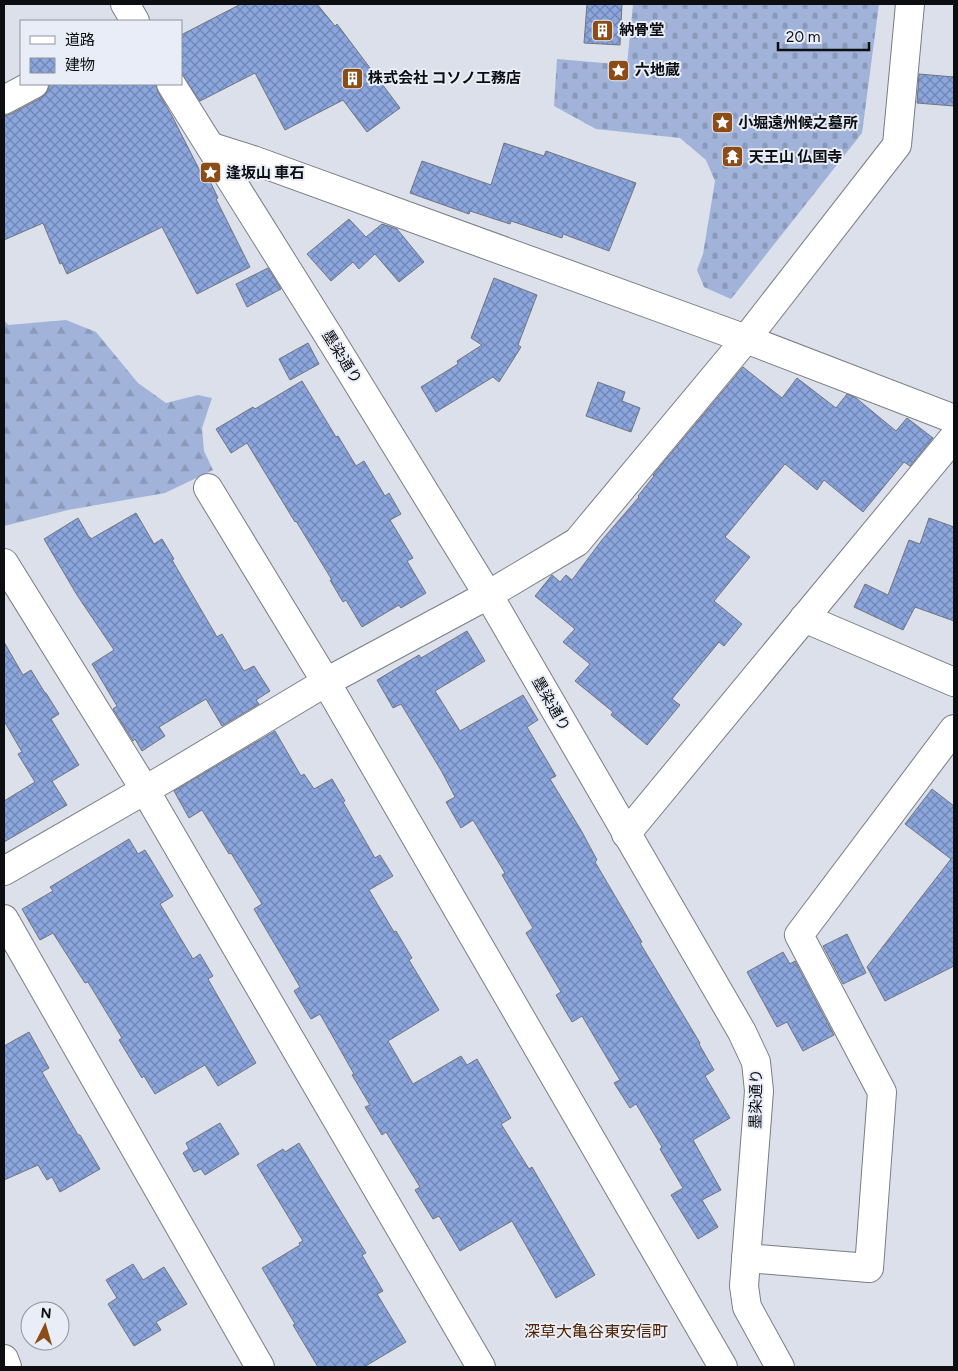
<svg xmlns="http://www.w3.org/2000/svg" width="958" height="1371" viewBox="0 0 958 1371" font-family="Figtree,'Noto Sans JP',sans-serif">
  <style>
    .forest { fill: url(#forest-firs) }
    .cemetery { fill: url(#cemetery-stones) }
    .building { fill: url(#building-cross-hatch); stroke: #71757e }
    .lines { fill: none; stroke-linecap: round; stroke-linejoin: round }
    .minor-casing { stroke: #797d85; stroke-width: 30 }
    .tertiary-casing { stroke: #797d85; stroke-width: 30 }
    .minor { stroke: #fff; stroke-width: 28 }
    .tertiary { stroke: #fff; stroke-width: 28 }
    .labels { text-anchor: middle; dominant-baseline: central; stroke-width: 4; stroke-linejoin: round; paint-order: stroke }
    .poi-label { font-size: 15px; font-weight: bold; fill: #0c0e11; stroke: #e8edf7; text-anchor: start }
    .street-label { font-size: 15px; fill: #0c0e11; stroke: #e8edf7 }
    .neighbourhood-label { font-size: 16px; fill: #502400; stroke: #e8edf7 }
  </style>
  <defs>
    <pattern id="forest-firs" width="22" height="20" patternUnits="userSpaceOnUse" patternTransform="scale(1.25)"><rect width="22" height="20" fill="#a1b3d9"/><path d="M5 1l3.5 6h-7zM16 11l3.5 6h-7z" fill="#8999b9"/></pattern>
    <pattern id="cemetery-stones" width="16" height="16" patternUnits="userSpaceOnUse" patternTransform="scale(1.25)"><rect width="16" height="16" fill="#a1b3d9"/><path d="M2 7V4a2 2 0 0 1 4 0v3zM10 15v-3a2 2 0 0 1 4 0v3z" fill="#8999b9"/></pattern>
    <pattern id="building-cross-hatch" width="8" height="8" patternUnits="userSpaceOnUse" patternTransform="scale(1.25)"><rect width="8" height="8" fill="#8ba5dd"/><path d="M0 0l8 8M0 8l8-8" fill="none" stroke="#7085b2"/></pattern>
  </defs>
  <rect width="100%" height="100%" fill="#dbe0ea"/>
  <polygon class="forest" points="4,320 8,325 66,320 96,332 138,383 166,403 198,395 212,398 202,428 204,451 213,470 165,493 68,510 4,526"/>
  <polygon class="cemetery" points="633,4 879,4 862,133 731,299 704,287 697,270 703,254 715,181 706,160 680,138 596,129 554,106 557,59 627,65"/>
  <g class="building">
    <polygon points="241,4 317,4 335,26 337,24 400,108 367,132 343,100 285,130 255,73 200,101 181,73 181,35"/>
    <polygon points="587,4 622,4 620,45 584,43"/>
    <polygon points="919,74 954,77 954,106 917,103"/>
    <polygon points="50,84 156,84 158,92 172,116 202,175 206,173 218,198 216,199 250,267 197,294 162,227 67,274 62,263 60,264 43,223 4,240 4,116 11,114 41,98 47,92"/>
    <polygon points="504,143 544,156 546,151 636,183 609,251 563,234 562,238 511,221 510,224 470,211 469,214 410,193 422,161 491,185"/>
    <polygon points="349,219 366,237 382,224 397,229 424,262 399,282 375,254 359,269 353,262 331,281 307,254"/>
    <polygon points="268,268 281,289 247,307 236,284"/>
    <polygon points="494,278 537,295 518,345 521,347 499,382 493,377 436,412 421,387 458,364 457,361 482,345 471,338"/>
    <polygon points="308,343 319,364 290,380 279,359"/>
    <polygon points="743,367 782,398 797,378 836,408 847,394 856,398 896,431 907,418 933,438 910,466 904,462 863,512 824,480 817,490 785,464 725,537 750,557 714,601 742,624 724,646 719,642 672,699 680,705 647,745 611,715 613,712 575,681 590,664 563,642 575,629 535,596 552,575 560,582 566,575 572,580 602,540 639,497 638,496 654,476 653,475"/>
    <polygon points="302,381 336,437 338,436 356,466 364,461 385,496 389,493 401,514 390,520 413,558 407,561 426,593 401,608 399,605 362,627 346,600 343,602 330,580 332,580 296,521 295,522 247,443 231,453 216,429 253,407 255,409"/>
    <polygon points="598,382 625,392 622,401 640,408 631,432 586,416"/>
    <polygon points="136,513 154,544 162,539 174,559 172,560 217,637 222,634 244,671 254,666 270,691 256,700 259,704 222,726 206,699 159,727 165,736 142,751 135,739 133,741 113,709 117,706 92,664 114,650 77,595 44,539 78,518 89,537 90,537 91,539"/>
    <polygon points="929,518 954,527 954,621 915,607 903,630 854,607 865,584 888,595 909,540 920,544"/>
    <polygon points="467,631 485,661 435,691 460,731 523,695 538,720 527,727 556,776 550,779 582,832 597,860 595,862 642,942 640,943 700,1043 699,1044 714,1070 705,1076 730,1118 693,1140 721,1190 702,1200 718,1227 698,1239 671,1195 683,1188 660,1149 662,1147 636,1104 630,1108 614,1083 620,1080 582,1016 572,1022 556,995 561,992 526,933 533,928 502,875 505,873 473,820 461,828 446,802 455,797 442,772 401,704 393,708 377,680 419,655 421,658"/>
    <polygon points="4,642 23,675 31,670 45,693 46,693 59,714 51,719 79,765 52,781 67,805 4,842 4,801 35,782 18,754 22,752 4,721"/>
    <polygon points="275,731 301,776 304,774 314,789 332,779 345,801 343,802 375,858 380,855 393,876 369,890 394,932 396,931 412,958 409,960 439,1010 388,1041 413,1084 461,1056 467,1065 477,1059 511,1118 501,1124 529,1169 532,1167 595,1275 556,1298 512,1221 460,1251 439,1216 433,1219 415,1190 420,1187 386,1132 382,1135 365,1107 370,1105 352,1075 354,1074 320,1014 311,1019 294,991 300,987 254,909 262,904 231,853 229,854 202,810 189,818 174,791"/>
    <polygon points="932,789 954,806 954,966 885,1001 867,967 951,859 905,824"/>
    <polygon points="129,839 138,854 145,850 173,896 160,904 193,959 200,954 213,976 208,979 256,1063 218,1086 205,1065 155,1094 144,1076 142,1078 119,1040 122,1038 88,982 85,983 53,933 40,940 22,909 53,891 50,887"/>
    <polygon points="847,934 866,973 843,984 823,946"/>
    <polygon points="783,952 790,964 795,961 834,1035 803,1051 787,1022 777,1027 747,972"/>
    <polygon points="29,1032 49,1068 42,1072 78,1135 80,1135 100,1169 60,1192 52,1177 47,1180 38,1165 4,1180 4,1046"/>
    <polygon points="220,1123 239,1154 205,1175 201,1169 194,1172 183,1153 189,1149 186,1143"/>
    <polygon points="299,1143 366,1253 362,1255 383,1291 377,1294 406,1342 364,1367 318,1367 293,1325 295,1324 262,1268 300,1245 299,1243 303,1241 257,1165 283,1149 285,1152"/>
    <polygon points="133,1264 143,1280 164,1267 187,1304 156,1322 161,1330 134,1346 108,1304 117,1298 106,1280"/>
  </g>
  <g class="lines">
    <defs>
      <g id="minor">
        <polyline points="125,4 135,21"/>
        <polyline points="171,84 330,338"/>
        <polyline points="212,147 253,160 746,339 954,419"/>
        <polyline points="208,488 326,682 723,1367"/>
        <polyline points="4,563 145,790 481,1367"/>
        <polyline points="804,618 954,682"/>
        <polyline points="626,834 954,437"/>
        <polyline points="4,871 164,779 326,682 488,595 577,542 746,339 897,145 910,4"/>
        <polyline points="4,919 260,1367"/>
        <polyline points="746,1258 869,1268 882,1092 799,935 954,729"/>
        <polyline points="4,1359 7,1367"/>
      </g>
      <g id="tertiary">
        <polyline points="4,100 34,84"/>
        <polyline points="330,338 496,608 742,1032 756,1062 759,1091 744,1286 747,1307 780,1367"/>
      </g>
    </defs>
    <use href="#minor" class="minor-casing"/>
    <use href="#tertiary" class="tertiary-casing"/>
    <use href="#minor" class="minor"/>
    <use href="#tertiary" class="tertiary"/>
  </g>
  <defs>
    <symbol id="building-square" viewBox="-11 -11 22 22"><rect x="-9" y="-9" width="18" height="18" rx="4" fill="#8c4c16" stroke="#e8edf7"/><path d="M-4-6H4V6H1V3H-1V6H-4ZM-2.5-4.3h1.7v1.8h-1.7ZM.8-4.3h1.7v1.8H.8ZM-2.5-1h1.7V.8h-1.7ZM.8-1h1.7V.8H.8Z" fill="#fff"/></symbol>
    <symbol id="sight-square" viewBox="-11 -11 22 22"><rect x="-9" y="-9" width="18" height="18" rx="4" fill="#8c4c16" stroke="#e8edf7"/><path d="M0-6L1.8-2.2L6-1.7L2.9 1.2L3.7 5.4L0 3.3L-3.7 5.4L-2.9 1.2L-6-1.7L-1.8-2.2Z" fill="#fff"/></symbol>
    <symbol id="temple-square" viewBox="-11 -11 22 22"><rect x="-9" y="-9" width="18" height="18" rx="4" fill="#8c4c16" stroke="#e8edf7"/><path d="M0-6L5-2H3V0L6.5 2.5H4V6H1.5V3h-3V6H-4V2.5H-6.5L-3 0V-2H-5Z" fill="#fff"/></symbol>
  </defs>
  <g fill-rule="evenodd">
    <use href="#building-square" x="590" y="18" width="25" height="25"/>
    <use href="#sight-square" x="606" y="58" width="25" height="25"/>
    <use href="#building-square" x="340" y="66" width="25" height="25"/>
    <use href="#sight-square" x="710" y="110" width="25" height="25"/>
    <use href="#temple-square" x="720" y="144" width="25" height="25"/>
    <use href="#sight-square" x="198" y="160" width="25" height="25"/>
  </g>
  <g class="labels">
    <g class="poi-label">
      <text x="619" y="30">納骨堂</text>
      <text x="635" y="70">六地蔵</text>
      <text x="368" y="78">株式会社 コソノ工務店</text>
      <text x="738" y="123">小堀遠州候之墓所</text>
      <text x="749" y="157">天王山 仏国寺</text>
      <text x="226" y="173">逢坂山 車石</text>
    </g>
    <g class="street-label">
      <text transform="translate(342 357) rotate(58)">墨染通り</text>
      <text transform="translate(551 704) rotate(60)">墨染通り</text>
      <text transform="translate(756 1099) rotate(-89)">墨染通り</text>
    </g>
    <g class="neighbourhood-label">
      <text x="596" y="1331">深草大亀谷東安信町</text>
    </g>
  </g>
  <rect width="958" height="1371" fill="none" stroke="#0c0e11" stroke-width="10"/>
  <rect x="20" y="20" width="162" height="65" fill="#e8edf7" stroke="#90949b"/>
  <rect x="30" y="36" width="25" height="8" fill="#ffffff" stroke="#90949b"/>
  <text x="65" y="45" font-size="15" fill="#0c0e11">道路</text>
  <rect x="30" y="58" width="25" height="15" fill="url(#building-cross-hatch)" stroke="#90949b"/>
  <text x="65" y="70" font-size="15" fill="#0c0e11">建物</text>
  <g transform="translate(45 1326) rotate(5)"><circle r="24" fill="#e8edf7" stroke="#90949b"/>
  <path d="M0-4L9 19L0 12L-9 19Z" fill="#8c4c16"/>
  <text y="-8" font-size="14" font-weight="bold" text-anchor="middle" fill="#0c0e11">N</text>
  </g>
  <path d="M778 42v8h91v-8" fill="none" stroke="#0c0e11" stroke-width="2.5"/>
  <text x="786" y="42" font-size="15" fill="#0c0e11" stroke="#e8edf7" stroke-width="4" paint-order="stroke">20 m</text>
</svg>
